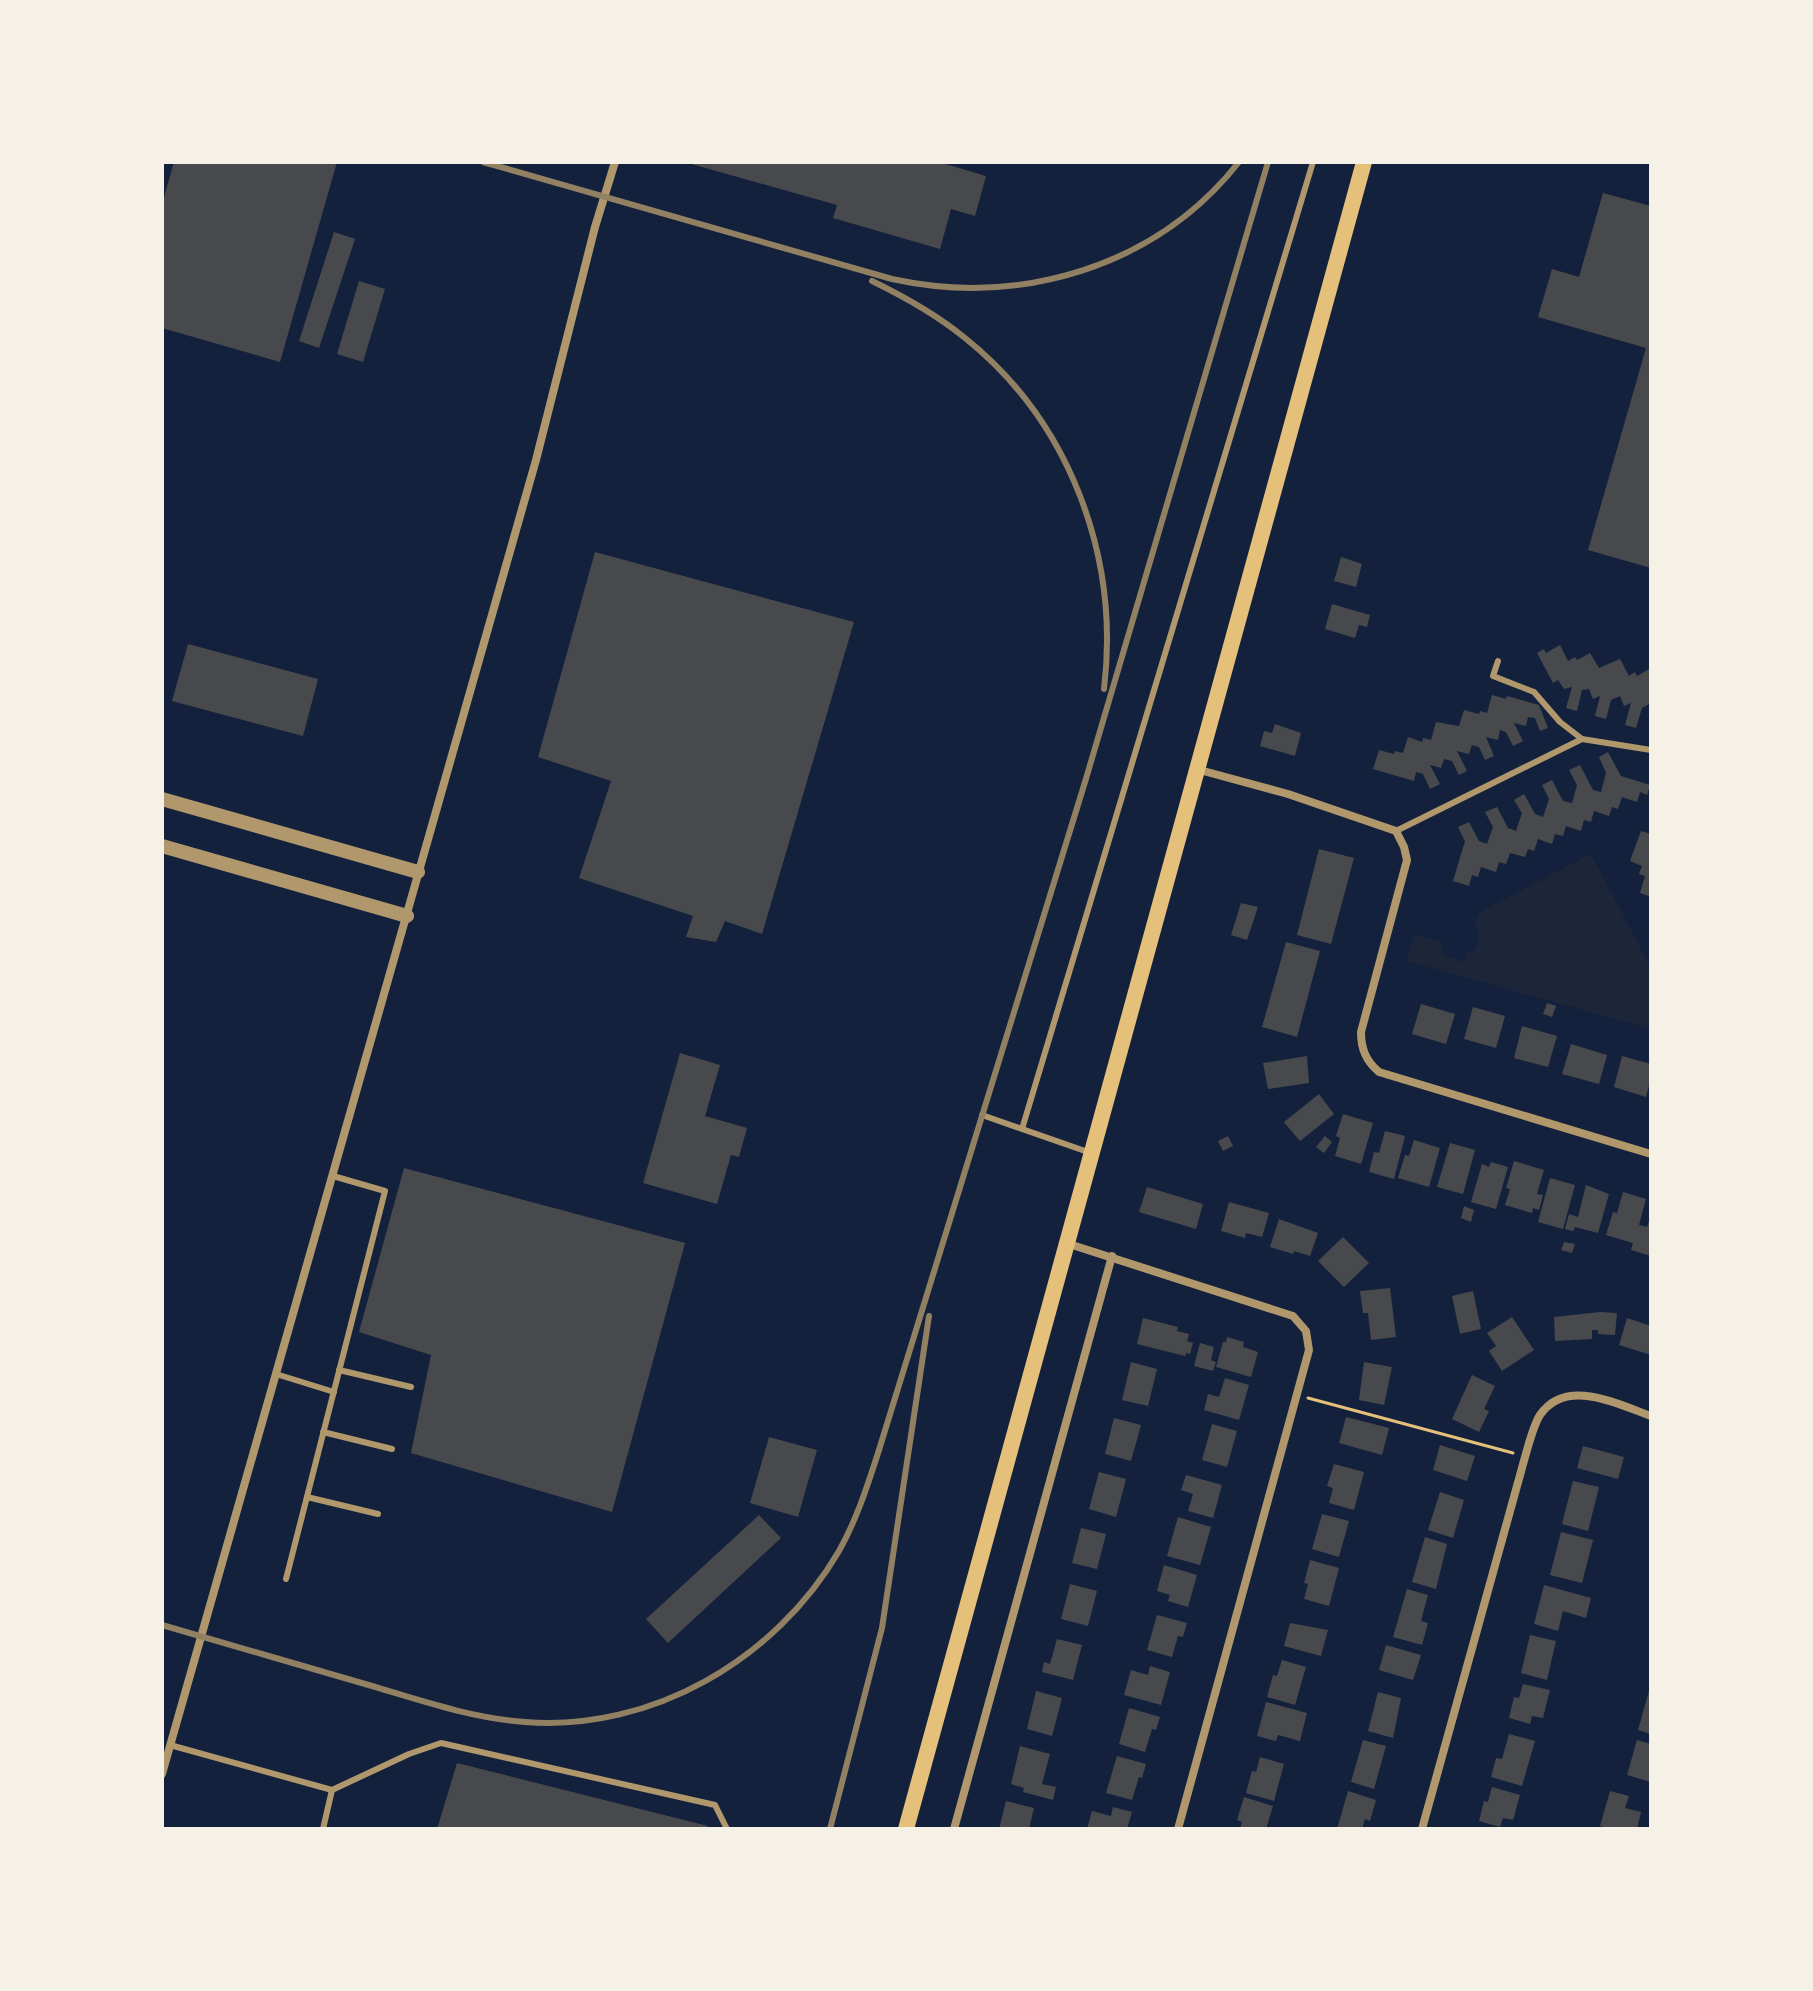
<svg xmlns="http://www.w3.org/2000/svg" width="1813" height="1991" viewBox="0 0 1813 1991" font-family="Helvetica,sans-serif">
  <style>
    .green { fill: #1d2539 }
    .building { fill: #48494c }
    .lines { fill: none; stroke-linecap: round; stroke-linejoin: round }
    .path { stroke: #e5c07b; stroke-width: 3 }
    .service { stroke: #b1986c; stroke-width: 6 }
    .minor { stroke: #b1986c; stroke-width: 8 }
    .tertiary { stroke: #b1986c; stroke-width: 14 }
    .secondary { stroke: #e5c07b; stroke-width: 16 }
    .rail { stroke: #918062; stroke-width: 6 }
  </style>
  <rect width="100%" height="100%" fill="#14213d"/>
  <polygon class="green" points="1591,854 1651,968 1651,1029 1407,961 1414,934 1440,941 1443,944 1441,954 1464,962 1467,953 1476,950 1479,933 1475,927 1477,915 1483,910"/>
  <g class="building">
    <polygon points="174,162 337,162 280,362 162,328 162,204"/>
    <polygon points="939,162 986,176 975,216 951,209 940,249 833,218 837,205 688,163"/>
    <polygon points="1603,193 1651,206 1651,568 1588,550 1646,348 1538,317 1552,269 1579,277"/>
    <polygon points="334,232 355,239 319,348 299,341"/>
    <polygon points="359,281 385,289 363,362 337,354"/>
    <polygon points="595,552 854,622 762,934 725,921 716,942 686,937 693,916 579,878 611,781 538,757"/>
    <polygon points="1341,557 1362,564 1356,587 1334,581"/>
    <polygon points="1332,604 1370,615 1367,627 1359,625 1355,638 1325,629"/>
    <polygon points="188,644 318,679 303,736 172,701"/>
    <polygon points="1560,645 1568,661 1575,657 1577,660 1590,653 1599,668 1620,659 1629,676 1635,672 1637,676 1649,669 1651,703 1642,708 1636,728 1625,725 1631,703 1624,706 1620,696 1611,700 1606,719 1595,716 1600,696 1593,699 1589,689 1582,690 1577,711 1566,708 1572,687 1564,689 1558,680 1553,683 1537,653 1544,649 1546,653"/>
    <polygon points="1492,695 1506,699 1507,696 1539,705 1548,728 1540,731 1535,718 1528,717 1526,726 1514,723 1523,741 1513,746 1506,732 1500,730 1498,740 1486,737 1494,756 1485,760 1479,747 1472,745 1469,754 1457,751 1467,771 1459,775 1452,761 1444,759 1441,768 1430,765 1440,784 1430,789 1423,774 1416,772 1414,781 1373,769 1379,750 1394,754 1395,751 1403,753 1408,737 1422,742 1423,738 1431,740 1436,722 1459,726 1464,710 1479,714 1480,711 1487,713"/>
    <polygon points="1275,724 1301,733 1295,756 1260,746 1264,731 1272,733"/>
    <polygon points="1608,752 1621,776 1650,785 1647,795 1640,792 1637,802 1622,797 1618,809 1612,807 1609,816 1594,811 1591,822 1584,820 1581,831 1566,826 1563,836 1555,834 1552,844 1538,839 1534,851 1528,849 1525,857 1510,853 1506,864 1499,862 1496,872 1481,867 1478,877 1472,875 1469,886 1453,881 1465,841 1458,827 1469,822 1479,841 1487,844 1493,827 1485,812 1497,807 1508,828 1516,831 1522,813 1514,800 1524,794 1535,814 1543,817 1549,799 1542,785 1552,780 1563,801 1572,803 1577,785 1569,770 1580,765 1593,790 1601,792 1606,773 1599,757"/>
    <polygon points="1641,831 1651,834 1651,897 1640,893 1645,876 1639,874 1642,866 1630,861"/>
    <polygon points="1319,849 1354,858 1331,944 1297,935"/>
    <polygon points="1241,903 1258,907 1247,940 1231,935"/>
    <polygon points="1286,942 1320,951 1297,1037 1262,1027"/>
    <polygon points="1547,1003 1556,1006 1552,1017 1543,1014"/>
    <polygon points="1421,1004 1455,1014 1446,1044 1412,1034"/>
    <polygon points="1473,1007 1505,1016 1496,1048 1464,1039"/>
    <polygon points="1522,1026 1557,1036 1548,1067 1514,1058"/>
    <polygon points="1571,1044 1607,1055 1599,1084 1562,1074"/>
    <polygon points="680,1053 720,1065 705,1116 747,1128 739,1157 731,1155 717,1204 643,1183"/>
    <polygon points="1307,1056 1309,1083 1268,1089 1263,1063"/>
    <polygon points="1622,1056 1651,1064 1651,1078 1646,1097 1614,1087"/>
    <polygon points="1319,1094 1334,1114 1300,1141 1284,1122"/>
    <polygon points="1343,1114 1373,1123 1361,1164 1335,1156 1340,1138 1336,1136"/>
    <polygon points="1385,1131 1405,1136 1394,1179 1369,1172 1374,1152 1379,1153"/>
    <polygon points="1228,1136 1233,1146 1223,1151 1218,1141"/>
    <polygon points="1325,1136 1332,1142 1324,1153 1316,1147"/>
    <polygon points="1414,1140 1440,1148 1429,1187 1398,1178 1405,1155 1409,1156"/>
    <polygon points="1450,1143 1475,1150 1463,1194 1437,1187"/>
    <polygon points="1514,1161 1544,1170 1537,1194 1543,1195 1539,1210 1533,1208 1532,1213 1505,1205 1510,1189 1506,1188"/>
    <polygon points="1491,1162 1508,1167 1496,1209 1471,1202 1482,1164 1489,1167"/>
    <polygon points="404,1168 685,1243 612,1512 411,1453 431,1355 359,1332"/>
    <polygon points="1550,1178 1575,1185 1563,1229 1538,1222"/>
    <polygon points="1586,1185 1609,1194 1598,1233 1575,1227 1573,1231 1565,1229 1569,1214 1578,1217"/>
    <polygon points="1147,1187 1203,1204 1196,1229 1139,1212"/>
    <polygon points="1623,1192 1646,1199 1639,1225 1647,1227 1651,1215 1651,1256 1631,1250 1633,1243 1606,1235 1613,1212 1617,1213"/>
    <polygon points="1229,1202 1269,1213 1262,1237 1246,1233 1245,1238 1221,1231"/>
    <polygon points="1464,1206 1474,1210 1471,1222 1461,1218"/>
    <polygon points="1279,1219 1318,1233 1310,1256 1294,1251 1293,1254 1270,1247"/>
    <polygon points="1343,1237 1369,1263 1344,1287 1318,1261"/>
    <polygon points="1564,1242 1575,1244 1572,1253 1561,1250"/>
    <polygon points="1390,1288 1396,1337 1371,1340 1368,1313 1363,1313 1360,1291"/>
    <polygon points="1473,1291 1481,1329 1460,1334 1452,1296"/>
    <polygon points="1600,1312 1617,1313 1615,1335 1598,1334 1598,1330 1592,1330 1592,1339 1555,1341 1554,1317"/>
    <polygon points="1512,1317 1534,1350 1502,1371 1489,1351 1496,1346 1487,1333"/>
    <polygon points="1143,1318 1178,1327 1177,1331 1189,1334 1187,1341 1193,1343 1190,1354 1186,1353 1185,1356 1137,1344"/>
    <polygon points="1627,1318 1651,1326 1651,1355 1619,1345"/>
    <polygon points="1227,1337 1244,1342 1243,1347 1258,1352 1251,1377 1216,1367 1223,1342 1226,1342"/>
    <polygon points="1200,1343 1214,1347 1211,1360 1216,1362 1213,1371 1194,1366"/>
    <polygon points="1131,1362 1157,1369 1148,1406 1122,1400"/>
    <polygon points="1364,1362 1392,1367 1384,1405 1359,1400"/>
    <polygon points="1472,1375 1495,1386 1484,1409 1489,1411 1479,1432 1452,1419"/>
    <polygon points="1225,1378 1249,1385 1239,1420 1204,1410 1208,1394 1219,1397"/>
    <polygon points="1346,1417 1389,1428 1382,1455 1339,1443"/>
    <polygon points="1114,1418 1141,1425 1131,1461 1105,1454"/>
    <polygon points="1212,1424 1237,1431 1227,1467 1202,1460"/>
    <polygon points="769,1437 817,1450 798,1517 750,1503"/>
    <polygon points="1440,1445 1475,1456 1467,1481 1433,1470"/>
    <polygon points="1583,1446 1624,1457 1618,1479 1577,1468"/>
    <polygon points="1334,1464 1364,1472 1354,1510 1329,1503 1333,1488 1327,1486"/>
    <polygon points="1099,1472 1126,1479 1116,1517 1089,1509"/>
    <polygon points="1186,1475 1222,1485 1213,1518 1188,1511 1193,1494 1181,1490"/>
    <polygon points="1573,1481 1599,1487 1588,1531 1562,1524"/>
    <polygon points="1440,1492 1464,1500 1453,1538 1428,1530"/>
    <polygon points="1322,1514 1349,1521 1339,1557 1312,1549"/>
    <polygon points="759,1515 781,1538 668,1643 646,1619"/>
    <polygon points="1178,1517 1211,1527 1200,1565 1167,1556"/>
    <polygon points="1081,1528 1106,1534 1097,1569 1072,1563"/>
    <polygon points="1561,1532 1593,1540 1582,1583 1550,1575"/>
    <polygon points="1425,1537 1447,1544 1436,1589 1412,1582"/>
    <polygon points="1310,1560 1339,1568 1329,1606 1304,1599 1308,1584 1304,1583"/>
    <polygon points="1164,1565 1197,1575 1188,1607 1168,1601 1170,1595 1157,1591"/>
    <polygon points="1070,1584 1097,1591 1088,1626 1061,1619"/>
    <polygon points="1544,1585 1591,1598 1586,1618 1563,1611 1558,1631 1534,1624"/>
    <polygon points="1407,1589 1428,1595 1421,1621 1428,1623 1422,1645 1393,1637"/>
    <polygon points="1157,1615 1187,1623 1183,1637 1178,1636 1172,1657 1147,1650"/>
    <polygon points="1290,1623 1328,1630 1321,1656 1284,1646"/>
    <polygon points="1530,1635 1556,1641 1547,1680 1521,1673"/>
    <polygon points="1057,1639 1082,1645 1073,1680 1042,1672 1044,1662 1050,1664"/>
    <polygon points="1386,1645 1421,1655 1413,1680 1379,1670"/>
    <polygon points="1282,1660 1306,1667 1295,1705 1267,1697 1273,1675 1277,1676"/>
    <polygon points="1150,1666 1170,1672 1161,1705 1124,1695 1131,1670 1148,1675"/>
    <polygon points="1523,1684 1550,1690 1543,1718 1532,1716 1530,1724 1509,1718 1514,1697 1519,1698"/>
    <polygon points="1036,1691 1062,1698 1052,1736 1027,1729"/>
    <polygon points="1649,1691 1651,1692 1651,1734 1638,1730"/>
    <polygon points="1378,1692 1401,1698 1393,1738 1368,1731"/>
    <polygon points="1266,1702 1307,1713 1300,1741 1278,1735 1276,1741 1257,1736"/>
    <polygon points="1129,1708 1160,1717 1156,1730 1152,1729 1145,1752 1119,1744"/>
    <polygon points="1509,1734 1535,1741 1522,1786 1491,1777 1496,1758 1502,1759"/>
    <polygon points="1363,1740 1386,1746 1374,1789 1351,1782"/>
    <polygon points="1637,1740 1651,1744 1651,1782 1627,1775"/>
    <polygon points="1020,1746 1050,1754 1042,1784 1056,1787 1053,1800 1023,1792 1024,1788 1011,1784"/>
    <polygon points="1117,1756 1146,1764 1142,1778 1139,1777 1132,1800 1106,1793"/>
    <polygon points="1260,1757 1284,1764 1274,1801 1246,1793 1252,1771 1256,1772"/>
    <polygon points="457,1763 708,1826 707,1829 437,1829"/>
    <polygon points="1492,1787 1520,1795 1513,1820 1503,1818 1500,1827 1479,1821 1484,1801 1488,1802"/>
    <polygon points="1348,1791 1376,1800 1370,1821 1365,1819 1362,1829 1337,1829"/>
    <polygon points="1610,1791 1629,1796 1625,1808 1641,1812 1637,1829 1610,1829 1600,1826"/>
    <polygon points="1244,1797 1273,1806 1266,1829 1240,1829 1242,1822 1237,1820"/>
    <polygon points="1006,1801 1034,1808 1029,1829 999,1829"/>
    <polygon points="1113,1807 1132,1812 1127,1829 1087,1829 1092,1811 1111,1816"/>
  </g>
  <g class="lines">
    <polyline class="path" points="1308,1398 1513,1453"/>
    <g class="service">
      <polyline points="1498,661 1493,676 1534,692 1560,722 1582,739 1651,750"/>
      <polyline points="1396,831 1582,739"/>
      <polyline points="982,1115 1088,1152"/>
      <polyline points="1022,1129 1313,162"/>
      <polyline points="339,1370 411,1387"/>
      <polyline points="276,1374 334,1392"/>
      <polyline points="323,1432 392,1449"/>
      <polyline points="307,1497 378,1514"/>
      <polyline points="286,1579 385,1191 333,1176"/>
      <polyline points="170,1745 332,1790 409,1754 441,1743 715,1805 727,1829"/>
      <polyline points="323,1829 332,1790"/>
    </g>
    <g class="minor">
      <path d="M1196 769 1288 794 1396 831 1404 847 1407 860 1361 1032C1361 1049 1366 1061 1379 1072L1651 1154"/>
      <polyline points="1066,1243 1293,1316 1306,1331 1309,1350 1178,1829"/>
      <polyline points="162,1774 536,460 595,227 615,162"/>
      <polyline points="954,1829 1112,1256"/>
      <path d="M1422 1829 1525 1457C1529 1444 1533 1426 1540 1415 1566 1377 1617 1404 1651 1416"/>
    </g>
    <g class="tertiary">
      <polyline points="162,799 418,872"/>
      <polyline points="162,846 407,916"/>
    </g>
    <polyline class="secondary" points="906,1829 1364,162"/>
    <g class="rail">
      <path d="M483 162 892 279C1021 307 1156 267 1239 162"/>
      <path d="M872 281C905 297 937 315 965 338 1070 422 1120 557 1104 689"/>
      <path d="M162 1625C232 1645 302 1666 372 1686 422 1701 472 1718 525 1722 652 1732 776 1659 839 1551 857 1519 868 1484 879 1450L1085 782 1268 162"/>
      <polyline points="830,1829 882,1628 929,1316"/>
    </g>
  </g>
  <rect width="1813" height="1991" fill="none" stroke="#f6f1e7" stroke-width="328"/>
</svg>
